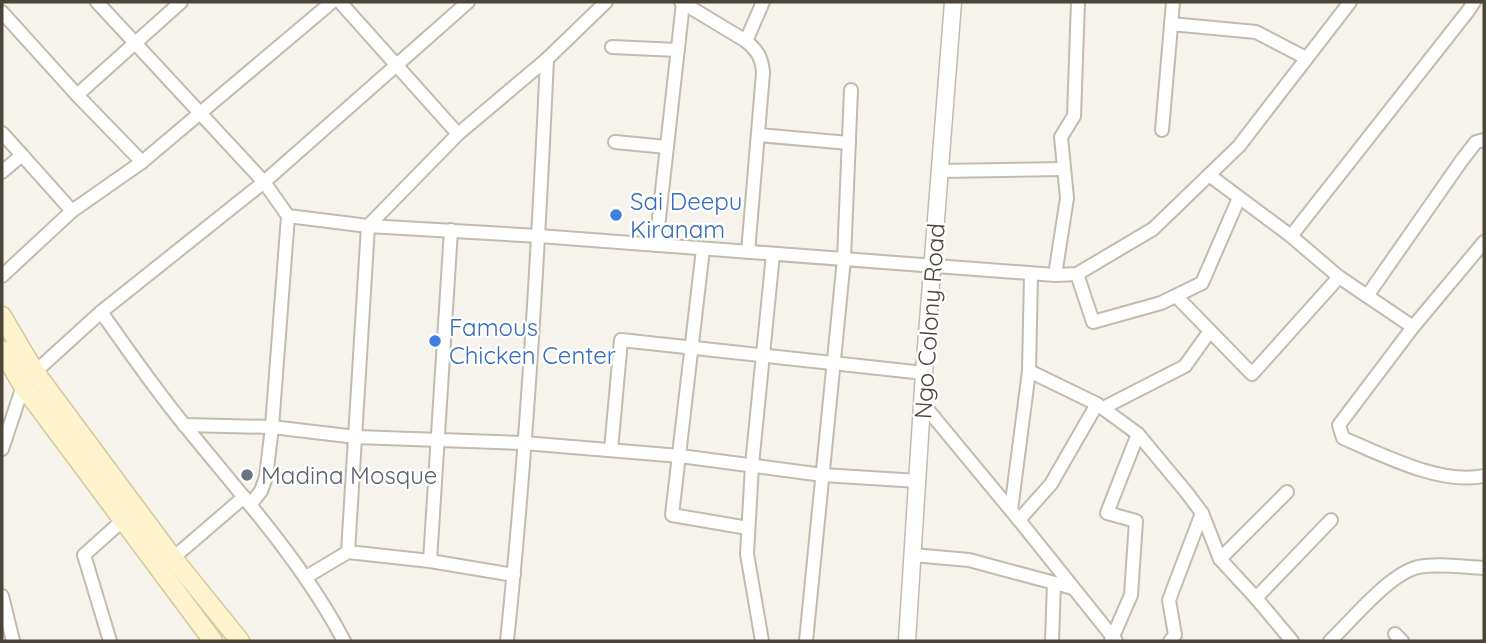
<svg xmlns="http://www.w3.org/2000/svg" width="1486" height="643" viewBox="0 0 1486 643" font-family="Quicksand,sans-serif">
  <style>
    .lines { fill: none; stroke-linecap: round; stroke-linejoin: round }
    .minor-casing { stroke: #c2bbae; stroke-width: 16 }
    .tertiary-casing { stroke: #c2bbae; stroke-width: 19 }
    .secondary-casing { stroke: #d6c79b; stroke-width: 21 }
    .minor { stroke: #fff; stroke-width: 12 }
    .tertiary { stroke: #fff; stroke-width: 16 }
    .secondary { stroke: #fff3cd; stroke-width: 18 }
    .shop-dot { fill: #3f7fe0; stroke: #fff; stroke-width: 2.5 }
    .worship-dot { fill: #6b7280; stroke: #fff; stroke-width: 2.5 }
    .labels { text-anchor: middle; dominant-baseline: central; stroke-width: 5; stroke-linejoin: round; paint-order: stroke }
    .shop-label { font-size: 24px; fill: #366cbe; stroke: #fff; text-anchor: start }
    .street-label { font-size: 24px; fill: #4b4439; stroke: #fff }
    .worship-label { font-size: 24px; fill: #5b616d; stroke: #fff; text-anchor: start }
  </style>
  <rect width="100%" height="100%" fill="#f6f3ec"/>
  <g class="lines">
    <defs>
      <g id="minor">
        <polyline points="97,2 264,182 288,216 368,226 539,236 1055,275 1077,274 1153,229 1239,146 1350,2"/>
        <polyline points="340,2 458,134"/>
        <path d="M683 3 746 41C758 51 762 58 763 73L748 252"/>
        <polyline points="2,12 77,95 142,162"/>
        <polyline points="1171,24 1256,32 1306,58"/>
        <polyline points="746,41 763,2"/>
        <polyline points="612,47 678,50"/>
        <polyline points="77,95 181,2"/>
        <polyline points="1162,130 1173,2"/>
        <polyline points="2,133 22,155 2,172"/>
        <polyline points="758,135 849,143"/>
        <polyline points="615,142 667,147"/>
        <polyline points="22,155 72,211"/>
        <polyline points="940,171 1064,169"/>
        <polyline points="1209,175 1291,236 1339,277 1413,327"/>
        <polyline points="1291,236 1468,11 1474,2"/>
        <path d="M1484 242 1413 327 1339 425 1343 438C1383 455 1440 485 1484 476"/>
        <polyline points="656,245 683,3 681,2"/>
        <polyline points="703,249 672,515 748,528"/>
        <polyline points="1077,274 1093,322 1161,303 1202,283 1239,198"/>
        <polyline points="1055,275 1067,198 1061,137 1074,116 1078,2"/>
        <polyline points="2,276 72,211 142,162 332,2"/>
        <polyline points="1176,296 1252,374 1339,277"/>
        <polyline points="1367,296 1462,160 1476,142 1484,140"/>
        <path d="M101 312C129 351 156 391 187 428 242 496 303 563 344 641"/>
        <polyline points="1029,371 1097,404 1138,434 1187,493 1202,513 1220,559 1256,598 1292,641"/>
        <polyline points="923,404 1019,520 1116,641"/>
        <polyline points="1103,408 1185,366 1210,331"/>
        <polyline points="184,425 272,427 356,437 524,443 680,456 823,475 918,481"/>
        <polyline points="2,449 23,386 35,372 101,312 264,182 468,2"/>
        <polyline points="611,450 621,340 924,373"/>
        <polyline points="250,505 261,491 266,477 272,427 288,216"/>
        <polyline points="1011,510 1029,371 1031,274"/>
        <polyline points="1019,520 1051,484 1097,404"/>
        <polyline points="348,552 430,561 514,575"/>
        <polyline points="913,555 969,560 1073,588"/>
        <polyline points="173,558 244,497"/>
        <polyline points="1220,559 1287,492"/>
        <polyline points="430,561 451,230"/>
        <polyline points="306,577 348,552 368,226 458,134 547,59 606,2"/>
        <polyline points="2,596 13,641"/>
        <polyline points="1256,598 1331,520"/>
        <polyline points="1395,634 1402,641"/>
        <polyline points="110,641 84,555 122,521"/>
        <path d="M507 641C527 448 538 254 547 59"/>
        <polyline points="762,641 747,554 752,465 773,254"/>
        <polyline points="806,641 844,259 851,90"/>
        <polyline points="1052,641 1054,583"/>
        <polyline points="1111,641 1131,595 1136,521 1107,513 1138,434"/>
        <polyline points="1170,641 1175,635 1169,600 1202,513"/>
        <path d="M1330 641C1352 620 1389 574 1418 567 1439 563 1463 567 1484 568"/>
      </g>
      <polyline id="tertiary" points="907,641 924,373 953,2"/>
      <g id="secondary">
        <polyline points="2,316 35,372 173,558 240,641"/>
        <polyline points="2,350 23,386 213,641"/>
      </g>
    </defs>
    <use href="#minor" class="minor-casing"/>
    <use href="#tertiary" class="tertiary-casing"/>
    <use href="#secondary" class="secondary-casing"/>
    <use href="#minor" class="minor"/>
    <use href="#tertiary" class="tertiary"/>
    <use href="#secondary" class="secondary"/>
  </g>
  <g class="shop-dot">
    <circle cx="616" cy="215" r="7"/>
    <circle cx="435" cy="341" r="7"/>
  </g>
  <circle class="worship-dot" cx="247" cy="475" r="7"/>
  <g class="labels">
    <g class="shop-label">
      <text x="630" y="201">Sai Deepu<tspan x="630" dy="28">Kiranam</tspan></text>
      <text x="449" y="327">Famous<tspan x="449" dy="28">Chicken Center</tspan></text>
    </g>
    <g class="street-label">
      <text transform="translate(929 321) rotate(-86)">Ngo Colony Road</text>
    </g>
    <g class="worship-label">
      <text x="261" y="475">Madina Mosque</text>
    </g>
  </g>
  <rect width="1486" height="643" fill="none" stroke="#4b4439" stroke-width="7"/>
</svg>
